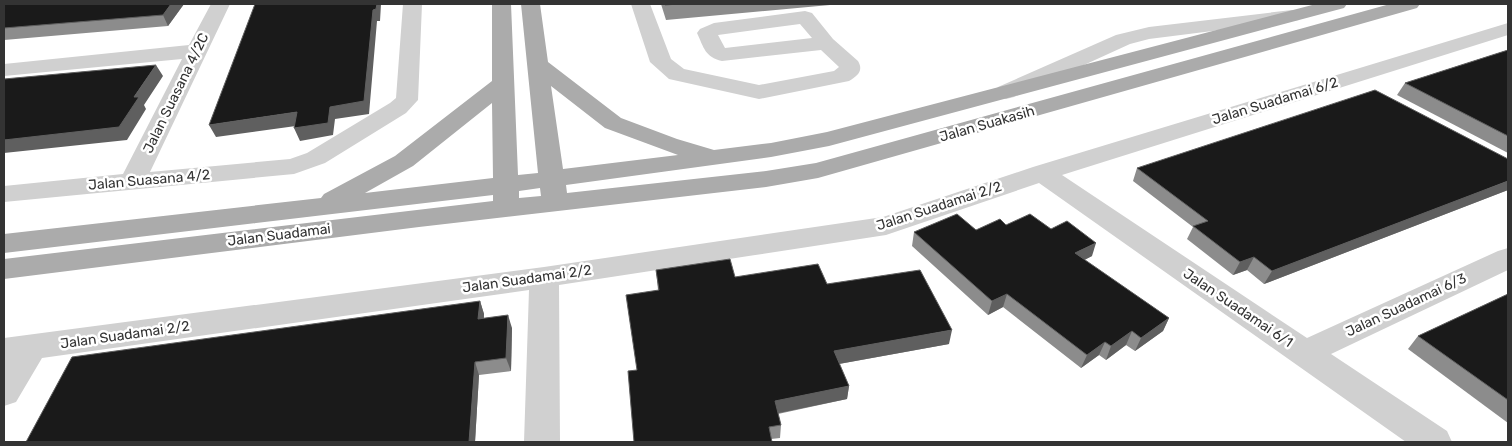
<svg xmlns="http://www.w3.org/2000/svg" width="1512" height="446" viewBox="0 0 1512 446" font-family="Rubik,sans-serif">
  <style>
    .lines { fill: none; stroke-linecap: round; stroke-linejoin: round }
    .minor { fill: #d0d0d0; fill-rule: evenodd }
    .major { fill: #ababab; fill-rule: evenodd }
    .wall { fill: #8c8c8c }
    .shaded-wall { fill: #5f5f5f }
    .building { fill: #1a1a1a; stroke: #5f5f5f }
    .labels { text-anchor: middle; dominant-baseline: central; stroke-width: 5; stroke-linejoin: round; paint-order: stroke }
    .street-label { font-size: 14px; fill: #333; stroke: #fff }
  </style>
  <rect width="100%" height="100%" fill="#fff"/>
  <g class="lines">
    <g class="minor">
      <polygon points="211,4 230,4 150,172 290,159 307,153 390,103 396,98 403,4 422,4 418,100 406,113 325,163 294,174 4,202 4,186 123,174 182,59 4,76 4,64 189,45"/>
      <path d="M631 4H650L671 59 684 69 759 85 834 71 839 67 821 50 722 61C705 57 704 48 697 33L700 29 714 23 805 11 812 13 833 39 858 61C864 71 857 76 849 81L759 99 669 79 650 62ZM800 24 812 38 725 48 718 35Z"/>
      <polygon points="1292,10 1299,12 1302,16 1299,20 1149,39 1130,44 1014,97 1006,99 998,97 995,92 998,87 1116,35 1149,27"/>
      <polygon points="1508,23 1508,35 1062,175 1307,338 1498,251 1508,248 1508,270 1331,354 1447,431 1452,442 1406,442 1039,183 886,235 559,285 560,442 524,442 529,290 42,358 16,402 4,406 4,338 544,267 883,217 1033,167"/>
    </g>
    <path class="major" d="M492 4H511L518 175 538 173 521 4H540L548 62 621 118 677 139 714 150 771 143 827 132 1316 4H1347L1344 8 829 146 771 157 566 185 567 193 766 171 816 163 1390 4H1420L1417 8 818 178 766 187 419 227 4 279V259L493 201V195L4 253V234L321 198 324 194 395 156 492 81ZM551 86 605 128 678 155 563 169ZM492 103 493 178 365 193 413 166ZM540 188 541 196 519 198V191Z"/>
  </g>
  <g class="wall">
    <polygon points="4,4 184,4 168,26 4,40"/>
    <polygon points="661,4 830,4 830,5 666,20"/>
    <polygon points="1508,50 1508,153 1397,95 1405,83"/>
    <polygon points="1137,168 1508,190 1264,284 1247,270 1233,275 1187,239 1193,227 1133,181"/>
    <polygon points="1006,225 1092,256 1084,260 1169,318 1163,331 1135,351 1126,345 1106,360 1099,355 1081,368 1003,307 988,315 912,246 914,232 976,230"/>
    <polygon points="656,270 735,277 827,284 949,344 839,364 849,386 847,399 778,414 781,425 780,438 771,439 637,370 658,290"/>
    <polygon points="1508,294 1508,423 1408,349 1418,336"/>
    <polygon points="480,301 484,314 484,319 512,328 511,371 479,375 475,442 26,442"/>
  </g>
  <g class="shaded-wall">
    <polygon points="171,4 184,4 168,26 163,15"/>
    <polygon points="377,4 381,4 380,21 377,21 369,114 335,119 333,135 300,141 294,128"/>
    <polygon points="156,65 163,76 144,105 146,109 127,140 4,153 4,140 134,97"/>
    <polygon points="297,112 303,125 216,137 209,125"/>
    <polygon points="1508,181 1508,190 1264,284 1272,271"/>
    <polygon points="1096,243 1092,256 1071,267 1075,253"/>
    <polygon points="1254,257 1247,270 1233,275 1240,262"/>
    <polygon points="1007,294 1003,307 988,315 992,301"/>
    <polygon points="480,301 484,314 483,333 478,319"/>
    <polygon points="508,315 512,328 511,371 506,358"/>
    <polygon points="1169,318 1163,331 1135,351 1141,338"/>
    <polygon points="952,330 949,344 833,365 834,351"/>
    <polygon points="1132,331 1126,345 1106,360 1111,346"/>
    <polygon points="1105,342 1099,355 1081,368 1087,355"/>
    <polygon points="475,362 479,375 475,442 469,442"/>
    <polygon points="849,386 847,399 774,414 775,401"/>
  </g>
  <g class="building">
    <polygon points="4,4 171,4 163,15 4,28"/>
    <polygon points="255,4 377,4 376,9 373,10 364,101 330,107 328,123 294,128 297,112 209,125"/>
    <polygon points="665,4 679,4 665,5"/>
    <polygon points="1508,50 1508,136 1405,83"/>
    <polygon points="156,65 134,97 139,97 119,127 4,140 4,79"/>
    <polygon points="1375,90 1508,159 1508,181 1272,271 1254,257 1240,262 1193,226 1208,221 1137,168"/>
    <polygon points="957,214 976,230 1000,219 1006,225 1030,214 1051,229 1067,221 1096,243 1075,253 1169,318 1141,338 1132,331 1111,346 1105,342 1087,355 1007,294 992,301 914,232"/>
    <polygon points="730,259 735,277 818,264 827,284 920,270 952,330 834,351 849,386 775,401 781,425 769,427 772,442 634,442 628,371 637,370 626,295 659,290 656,270"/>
    <polygon points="1508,294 1508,400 1418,336"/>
    <polygon points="480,301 478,319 508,315 506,358 475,362 469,442 26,442 72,357"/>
  </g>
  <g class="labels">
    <g class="street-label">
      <text transform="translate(176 93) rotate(-64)">Jalan Suasana 4/2C</text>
      <text transform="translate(1275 101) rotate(-17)">Jalan Suadamai 6/2</text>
      <text transform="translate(987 124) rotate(-16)">Jalan Suakasih</text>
      <text transform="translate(149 180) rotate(-5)">Jalan Suasana 4/2</text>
      <text transform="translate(939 206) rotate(-18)">Jalan Suadamai 2/2</text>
      <text transform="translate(279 235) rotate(-7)">Jalan Suadamai</text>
      <text transform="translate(527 279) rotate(-8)">Jalan Suadamai 2/2</text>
      <text transform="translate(1406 305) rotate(-25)">Jalan Suadamai 6/3</text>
      <text transform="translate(1238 308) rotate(34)">Jalan Suadamai 6/1</text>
      <text transform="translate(125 335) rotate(-8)">Jalan Suadamai 2/2</text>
    </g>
  </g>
  <rect width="1512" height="446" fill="none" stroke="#333333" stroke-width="10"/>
</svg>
